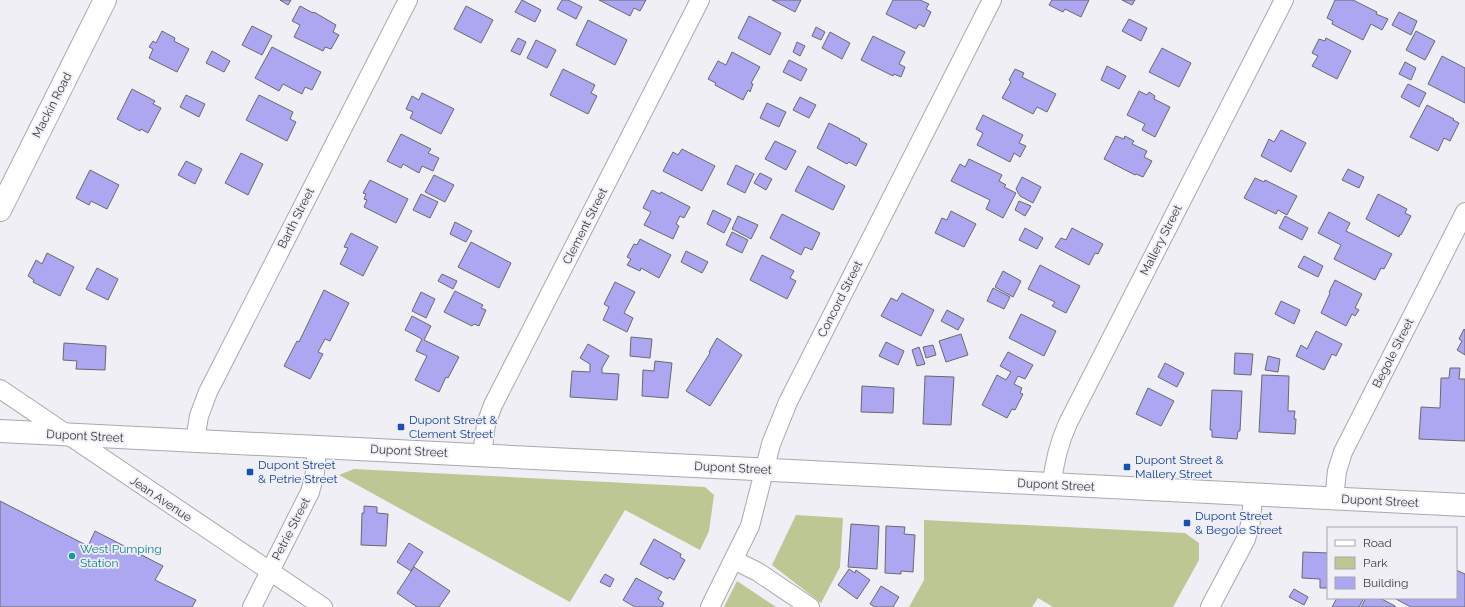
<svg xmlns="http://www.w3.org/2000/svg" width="1465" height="607" viewBox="0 0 1465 607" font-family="Raleway,sans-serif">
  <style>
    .green { fill: #bdc793 }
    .building { fill: #ada7f2; stroke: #69696f }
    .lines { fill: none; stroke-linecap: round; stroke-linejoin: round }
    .minor-casing { stroke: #a8a8ae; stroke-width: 20 }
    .tertiary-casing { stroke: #a8a8ae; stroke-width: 24 }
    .minor { stroke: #fff; stroke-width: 18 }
    .tertiary { stroke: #fff; stroke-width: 22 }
    .transit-dot { fill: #1a4fb4; stroke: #f0eff6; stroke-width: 1.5 }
    .culture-dot { fill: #0f9aa8; stroke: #f0eff6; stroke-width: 1.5 }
    .labels { text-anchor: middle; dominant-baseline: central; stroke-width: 3.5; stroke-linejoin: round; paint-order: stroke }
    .street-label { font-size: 12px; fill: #3c3c3e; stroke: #f0eff6 }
    .transit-label { font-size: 12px; fill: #164399; stroke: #f0eff6; text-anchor: start }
    .culture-label { font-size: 12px; fill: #0d838f; stroke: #f0eff6; text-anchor: start }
  </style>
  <rect width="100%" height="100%" fill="#f0eff6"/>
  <g class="green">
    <polygon points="354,469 705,487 714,495 709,531 700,550 625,510 570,602 339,475"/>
    <polygon points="796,515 843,518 840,567 821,603 772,565"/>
    <polygon points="924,520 1185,533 1199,543 1199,560 1173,607 1053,607 1038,598 1032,607 909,607 924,580"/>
    <polygon points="737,581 776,607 724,607"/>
  </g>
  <g class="building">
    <polygon points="280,0 291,0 288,5"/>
    <polygon points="522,0 541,10 535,22 515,12"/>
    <polygon points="562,0 568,0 582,7 576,19 557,9"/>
    <polygon points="599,0 646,0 640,11 634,8 630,16"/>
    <polygon points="772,0 801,0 795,12"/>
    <polygon points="893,0 920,0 929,4 926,9 931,12 924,27 919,24 916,29 886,14"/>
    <polygon points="1052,0 1089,0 1081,17 1065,9 1063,12 1049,5"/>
    <polygon points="1122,0 1135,0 1132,5"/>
    <polygon points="1335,0 1353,0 1377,12 1376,14 1388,19 1382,30 1371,24 1363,40 1332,24 1333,21 1327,18"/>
    <polygon points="300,6 313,13 314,12 336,25 333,32 339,35 331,49 325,47 323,51 294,37 300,25 292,21"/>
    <polygon points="466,6 493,20 481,43 454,29"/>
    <polygon points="1399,12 1417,21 1411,35 1392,25"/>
    <polygon points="749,16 781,33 770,55 738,38"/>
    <polygon points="1129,19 1147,28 1141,41 1122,31"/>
    <polygon points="588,20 627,40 615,65 576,45"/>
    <polygon points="252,26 272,36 262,55 242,45"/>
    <polygon points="816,27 825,32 821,40 812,36"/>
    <polygon points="162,31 175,38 174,41 189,49 177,72 149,58 153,49 149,47 153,41 156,43"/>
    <polygon points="1416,31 1435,41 1425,60 1406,50"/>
    <polygon points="830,32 850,43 842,59 822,48"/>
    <polygon points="873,36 905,52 899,64 905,67 901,77 894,74 893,76 861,60"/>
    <polygon points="518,38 526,42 520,55 511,51"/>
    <polygon points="1326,38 1351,51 1337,79 1312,66 1318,56 1312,53 1319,39 1325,41"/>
    <polygon points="536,40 556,50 547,68 527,58"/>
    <polygon points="797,42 805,46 800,56 793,52"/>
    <polygon points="272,47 321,72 312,90 305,87 302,94 283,84 279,91 255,78"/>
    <polygon points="1162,48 1191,63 1179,87 1149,72"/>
    <polygon points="212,51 230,61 224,72 206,63"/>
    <polygon points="732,52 760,67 751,83 753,84 750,92 748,90 743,100 715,85 716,83 708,79 718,61 726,65"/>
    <polygon points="1442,56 1465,68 1465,103 1428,84"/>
    <polygon points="789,60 807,69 801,81 783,72"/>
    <polygon points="1405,62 1416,68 1411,80 1399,74"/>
    <polygon points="1107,66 1126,76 1119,89 1101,80"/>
    <polygon points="563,69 595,85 591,93 597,96 588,114 550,95"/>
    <polygon points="1015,69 1024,73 1022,77 1056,94 1047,112 1037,107 1033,114 1002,98 1011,82 1009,80"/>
    <polygon points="1408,84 1426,93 1419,107 1401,97"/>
    <polygon points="132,89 155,101 153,104 161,108 148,133 141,129 140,131 117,119"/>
    <polygon points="1139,91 1147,95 1149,92 1155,96 1154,99 1170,107 1155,137 1142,130 1145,124 1127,115"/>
    <polygon points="422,93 454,109 441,134 410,118 413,112 406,109 412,96 419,100"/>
    <polygon points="186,95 205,104 199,117 180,107"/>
    <polygon points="259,95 293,112 290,119 296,122 287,141 246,120"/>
    <polygon points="800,97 816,105 809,118 793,110"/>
    <polygon points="767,103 786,112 779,127 760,118"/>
    <polygon points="1427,105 1454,119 1453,120 1459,123 1450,141 1444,138 1438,151 1410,137"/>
    <polygon points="983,115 1023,135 1019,143 1026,146 1020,157 1014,153 1010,162 977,145 983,133 976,129"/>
    <polygon points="829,123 860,139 859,140 867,144 856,166 849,162 847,164 817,148"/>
    <polygon points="1281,130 1306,143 1291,172 1261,156 1269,139 1274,142"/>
    <polygon points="401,134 431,149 428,153 439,158 433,171 422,166 419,173 403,164 401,168 387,161"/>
    <polygon points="1116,136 1124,139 1125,136 1134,141 1132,144 1147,151 1144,157 1152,161 1143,177 1136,174 1135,175 1104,159"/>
    <polygon points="775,141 796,151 786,170 765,159"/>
    <polygon points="682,149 715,166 702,191 663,171 673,152 678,155"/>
    <polygon points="241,153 263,164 248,195 225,183"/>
    <polygon points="969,159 1002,175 999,181 1006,185 1004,187 1016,193 1003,218 986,209 990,200 951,181 960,164 965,167"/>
    <polygon points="186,161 202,169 195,184 178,175"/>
    <polygon points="736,165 754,174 745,193 727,184"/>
    <polygon points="808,166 845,186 833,210 795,191"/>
    <polygon points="1348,169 1364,177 1359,188 1342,180"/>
    <polygon points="90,170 119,185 107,209 91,201 89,205 76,198"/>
    <polygon points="760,173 772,179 766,190 754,183"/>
    <polygon points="434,175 454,185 445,202 425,192"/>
    <polygon points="1022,177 1041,187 1033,203 1020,196 1016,189"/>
    <polygon points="1255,178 1264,182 1265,180 1297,196 1287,215 1278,210 1276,214 1244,198"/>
    <polygon points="370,180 408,199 396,223 364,207 367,200 364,199 366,194 363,193"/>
    <polygon points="652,190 660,194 661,192 690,207 684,218 680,216 676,224 679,226 673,239 644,225 651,212 643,208"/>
    <polygon points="421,194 438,202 430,218 413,210"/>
    <polygon points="1378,194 1407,209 1405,213 1411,216 1401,235 1400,234 1399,237 1366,219"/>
    <polygon points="1019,201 1031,206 1025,216 1015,210"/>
    <polygon points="713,210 731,219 724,233 707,224"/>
    <polygon points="951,211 976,224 964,247 935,233 942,218 947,220"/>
    <polygon points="1329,212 1350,223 1346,231 1392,254 1384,269 1381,268 1375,280 1334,259 1341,245 1318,233"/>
    <polygon points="782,214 820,233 812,250 805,247 801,255 770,238"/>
    <polygon points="738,216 758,225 751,239 732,229"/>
    <polygon points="1285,216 1308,228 1302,240 1279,228"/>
    <polygon points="455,222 472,231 466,242 450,234"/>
    <polygon points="1025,228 1043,238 1037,249 1019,240"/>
    <polygon points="1072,228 1103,244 1098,254 1095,253 1089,265 1055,247 1061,238 1066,240"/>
    <polygon points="732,232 748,240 742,253 726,245"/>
    <polygon points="351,233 378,247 363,276 340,264 348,248 344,247"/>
    <polygon points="640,239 671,255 659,278 641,268 640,271 627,265 631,259 627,257 634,244 637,245"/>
    <polygon points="471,242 511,263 499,288 458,267"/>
    <polygon points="686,251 708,262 702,273 681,262"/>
    <polygon points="47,253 74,267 60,296 33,282 34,280 28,276 36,260 42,264"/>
    <polygon points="762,255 794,271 790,278 796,281 787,299 750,280"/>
    <polygon points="1304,256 1323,266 1318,277 1298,267"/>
    <polygon points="1040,265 1080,286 1066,313 1052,306 1055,302 1028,289"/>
    <polygon points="97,268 118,279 108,300 86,289"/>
    <polygon points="1003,271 1021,281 1013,297 995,287"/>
    <polygon points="442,274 457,281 453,289 438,281"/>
    <polygon points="1335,280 1362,294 1355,308 1359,310 1355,316 1352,314 1346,326 1321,313 1330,293 1329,292"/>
    <polygon points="615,282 635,292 624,313 633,318 627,332 603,320 609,307 604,304"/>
    <polygon points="993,288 1010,297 1004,309 987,301"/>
    <polygon points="324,290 349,303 330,341 325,339 318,352 323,354 310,379 284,366 297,341 299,342"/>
    <polygon points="455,291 483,305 481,308 486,310 479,326 474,324 472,326 444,312"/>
    <polygon points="421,292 435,299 426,318 412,311"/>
    <polygon points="902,293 934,310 921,336 881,316 891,298 897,301"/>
    <polygon points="1281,301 1300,310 1294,324 1275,314"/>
    <polygon points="947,310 964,319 958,330 941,321"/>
    <polygon points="1021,314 1056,331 1044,356 1009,338"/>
    <polygon points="412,316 431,326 424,340 459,357 448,378 446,377 439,392 415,380 427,356 416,351 422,339 405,330"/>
    <polygon points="1464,329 1465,330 1465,355 1457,350 1462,341 1459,339"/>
    <polygon points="1316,331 1342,344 1336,356 1332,354 1324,370 1296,356 1301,345 1307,349"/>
    <polygon points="961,334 968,355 946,362 939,341"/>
    <polygon points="631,337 652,339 650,358 630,356"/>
    <polygon points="717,338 742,355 710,406 686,391 710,353 709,352"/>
    <polygon points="886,342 904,351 898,365 879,356"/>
    <polygon points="64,343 106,346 105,370 76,369 77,361 63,360"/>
    <polygon points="588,344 609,356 602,368 602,373 619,374 617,400 570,397 572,371 590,372 590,364 580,358"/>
    <polygon points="933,345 936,355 926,358 923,347"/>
    <polygon points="919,347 925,364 917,366 912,350"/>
    <polygon points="1008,352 1033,365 1025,379 1018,376 1014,384 1022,388 1020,393 1023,394 1015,410 1012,409 1007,418 982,405 997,375 1006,380 1011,372 1000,366"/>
    <polygon points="1235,353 1253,354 1251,375 1234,374"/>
    <polygon points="1268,356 1280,359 1278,372 1265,370"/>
    <polygon points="655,361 672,363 668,398 642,396 643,370 654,371"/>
    <polygon points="1165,363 1184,373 1177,387 1158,377"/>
    <polygon points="1450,368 1460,368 1459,379 1465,379 1465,441 1419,439 1421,407 1440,408 1441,378 1449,378"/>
    <polygon points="1262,375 1289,376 1288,411 1295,411 1294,419 1296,419 1295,434 1259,432"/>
    <polygon points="925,376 954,377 951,425 923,424"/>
    <polygon points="862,386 894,388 893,413 861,412"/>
    <polygon points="1148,388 1174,401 1161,426 1136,414"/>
    <polygon points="1212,390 1242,391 1240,431 1238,431 1237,439 1212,437 1212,430 1210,430"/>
    <polygon points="0,501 88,546 95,531 163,566 155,580 196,600 192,607 0,607"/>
    <polygon points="364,506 377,507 377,513 388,514 386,546 361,545 362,513 364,513"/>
    <polygon points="851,524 879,526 877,569 848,567"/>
    <polygon points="886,526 905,527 904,534 915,535 913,572 901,571 901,574 885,573"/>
    <polygon points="654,539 681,554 680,557 685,560 674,580 669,577 668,579 640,564"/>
    <polygon points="409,543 423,552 411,571 397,562"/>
    <polygon points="1303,552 1328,553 1328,588 1320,588 1320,579 1302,578"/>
    <polygon points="414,567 450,591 439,607 417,607 397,593"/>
    <polygon points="849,569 855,573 856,570 870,580 857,599 838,585"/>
    <polygon points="1456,570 1465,574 1465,607 1411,607 1396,599 1396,598 1456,598"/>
    <polygon points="605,574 614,579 610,587 600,582"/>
    <polygon points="636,578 662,592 658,599 664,603 662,607 635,607 623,600"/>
    <polygon points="881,586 899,597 893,607 875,607 870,604"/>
    <polygon points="1294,589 1308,597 1304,605 1289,597"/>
    <polygon points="1337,598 1364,598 1359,607 1332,607"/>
    <polygon points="1366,598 1380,598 1395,606 1395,607 1361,607"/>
  </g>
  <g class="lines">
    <defs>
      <g id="minor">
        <polyline points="0,389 323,607"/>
        <polyline points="195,440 199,416 208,392 408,0"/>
        <polyline points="482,455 486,424 493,405 700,0"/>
        <path d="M1052 484C1054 462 1059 443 1068 423L1284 0"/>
        <polyline points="1334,499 1337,471 1343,452 1465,212"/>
        <polyline points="734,560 758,572 810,607"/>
        <polyline points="252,607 310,492 315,473 317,446"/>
        <polyline points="710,607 750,526 771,444 788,402 992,0"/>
        <polyline points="1210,607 1246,539 1251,521 1253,495"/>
      </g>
      <g id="tertiary">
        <polyline points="0,210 105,0"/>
        <polyline points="0,431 1465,505"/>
      </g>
    </defs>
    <use href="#minor" class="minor-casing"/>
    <use href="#tertiary" class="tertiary-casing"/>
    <use href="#minor" class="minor"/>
    <use href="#tertiary" class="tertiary"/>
  </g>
  <g class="transit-dot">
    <rect x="397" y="423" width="8" height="8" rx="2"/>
    <rect x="1123" y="463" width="8" height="8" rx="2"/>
    <rect x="246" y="468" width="8" height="8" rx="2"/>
    <rect x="1183" y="519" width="8" height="8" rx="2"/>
  </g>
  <circle class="culture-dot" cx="72" cy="556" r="4"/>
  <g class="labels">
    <g class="street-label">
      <text transform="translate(52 105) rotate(-63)">Mackin Road</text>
      <text transform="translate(296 218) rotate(-63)">Barth Street</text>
      <text transform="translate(585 226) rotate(-63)">Clement Street</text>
      <text transform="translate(1161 240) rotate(-63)">Mallery Street</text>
      <text transform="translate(840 299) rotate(-63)">Concord Street</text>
      <text transform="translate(1393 353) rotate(-63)">Begole Street</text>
      <text transform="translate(85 436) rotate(3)">Dupont Street</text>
      <text transform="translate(409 451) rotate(3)">Dupont Street</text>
      <text transform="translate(733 468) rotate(3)">Dupont Street</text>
      <text transform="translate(1056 485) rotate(3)">Dupont Street</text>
      <text transform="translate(161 499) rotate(34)">Jean Avenue</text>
      <text transform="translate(1380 501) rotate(3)">Dupont Street</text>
      <text transform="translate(291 529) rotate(-63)">Petrie Street</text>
    </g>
    <g class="transit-label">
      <text x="409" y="420">Dupont Street &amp;<tspan x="409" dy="14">Clement Street</tspan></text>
      <text x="1135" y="460">Dupont Street &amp;<tspan x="1135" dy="14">Mallery Street</tspan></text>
      <text x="258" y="465">Dupont Street<tspan x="258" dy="14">&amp; Petrie Street</tspan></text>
      <text x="1195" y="516">Dupont Street<tspan x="1195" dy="14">&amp; Begole Street</tspan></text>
    </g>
    <g class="culture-label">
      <text x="80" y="549">West Pumping<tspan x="80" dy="14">Station</tspan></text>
    </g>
  </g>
  <rect x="1327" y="527" width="130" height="72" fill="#f0eff6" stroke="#a8a7ac"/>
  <rect x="1335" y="540" width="20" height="6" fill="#ffffff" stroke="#a8a7ac"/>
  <text x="1363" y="547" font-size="12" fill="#3c3c3e">Road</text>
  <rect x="1335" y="557" width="20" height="12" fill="#bdc793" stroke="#a8a7ac"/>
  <text x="1363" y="567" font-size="12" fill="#3c3c3e">Park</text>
  <rect x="1335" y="577" width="20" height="12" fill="#ada7f2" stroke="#a8a7ac"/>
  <text x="1363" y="587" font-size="12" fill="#3c3c3e">Building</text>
</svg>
